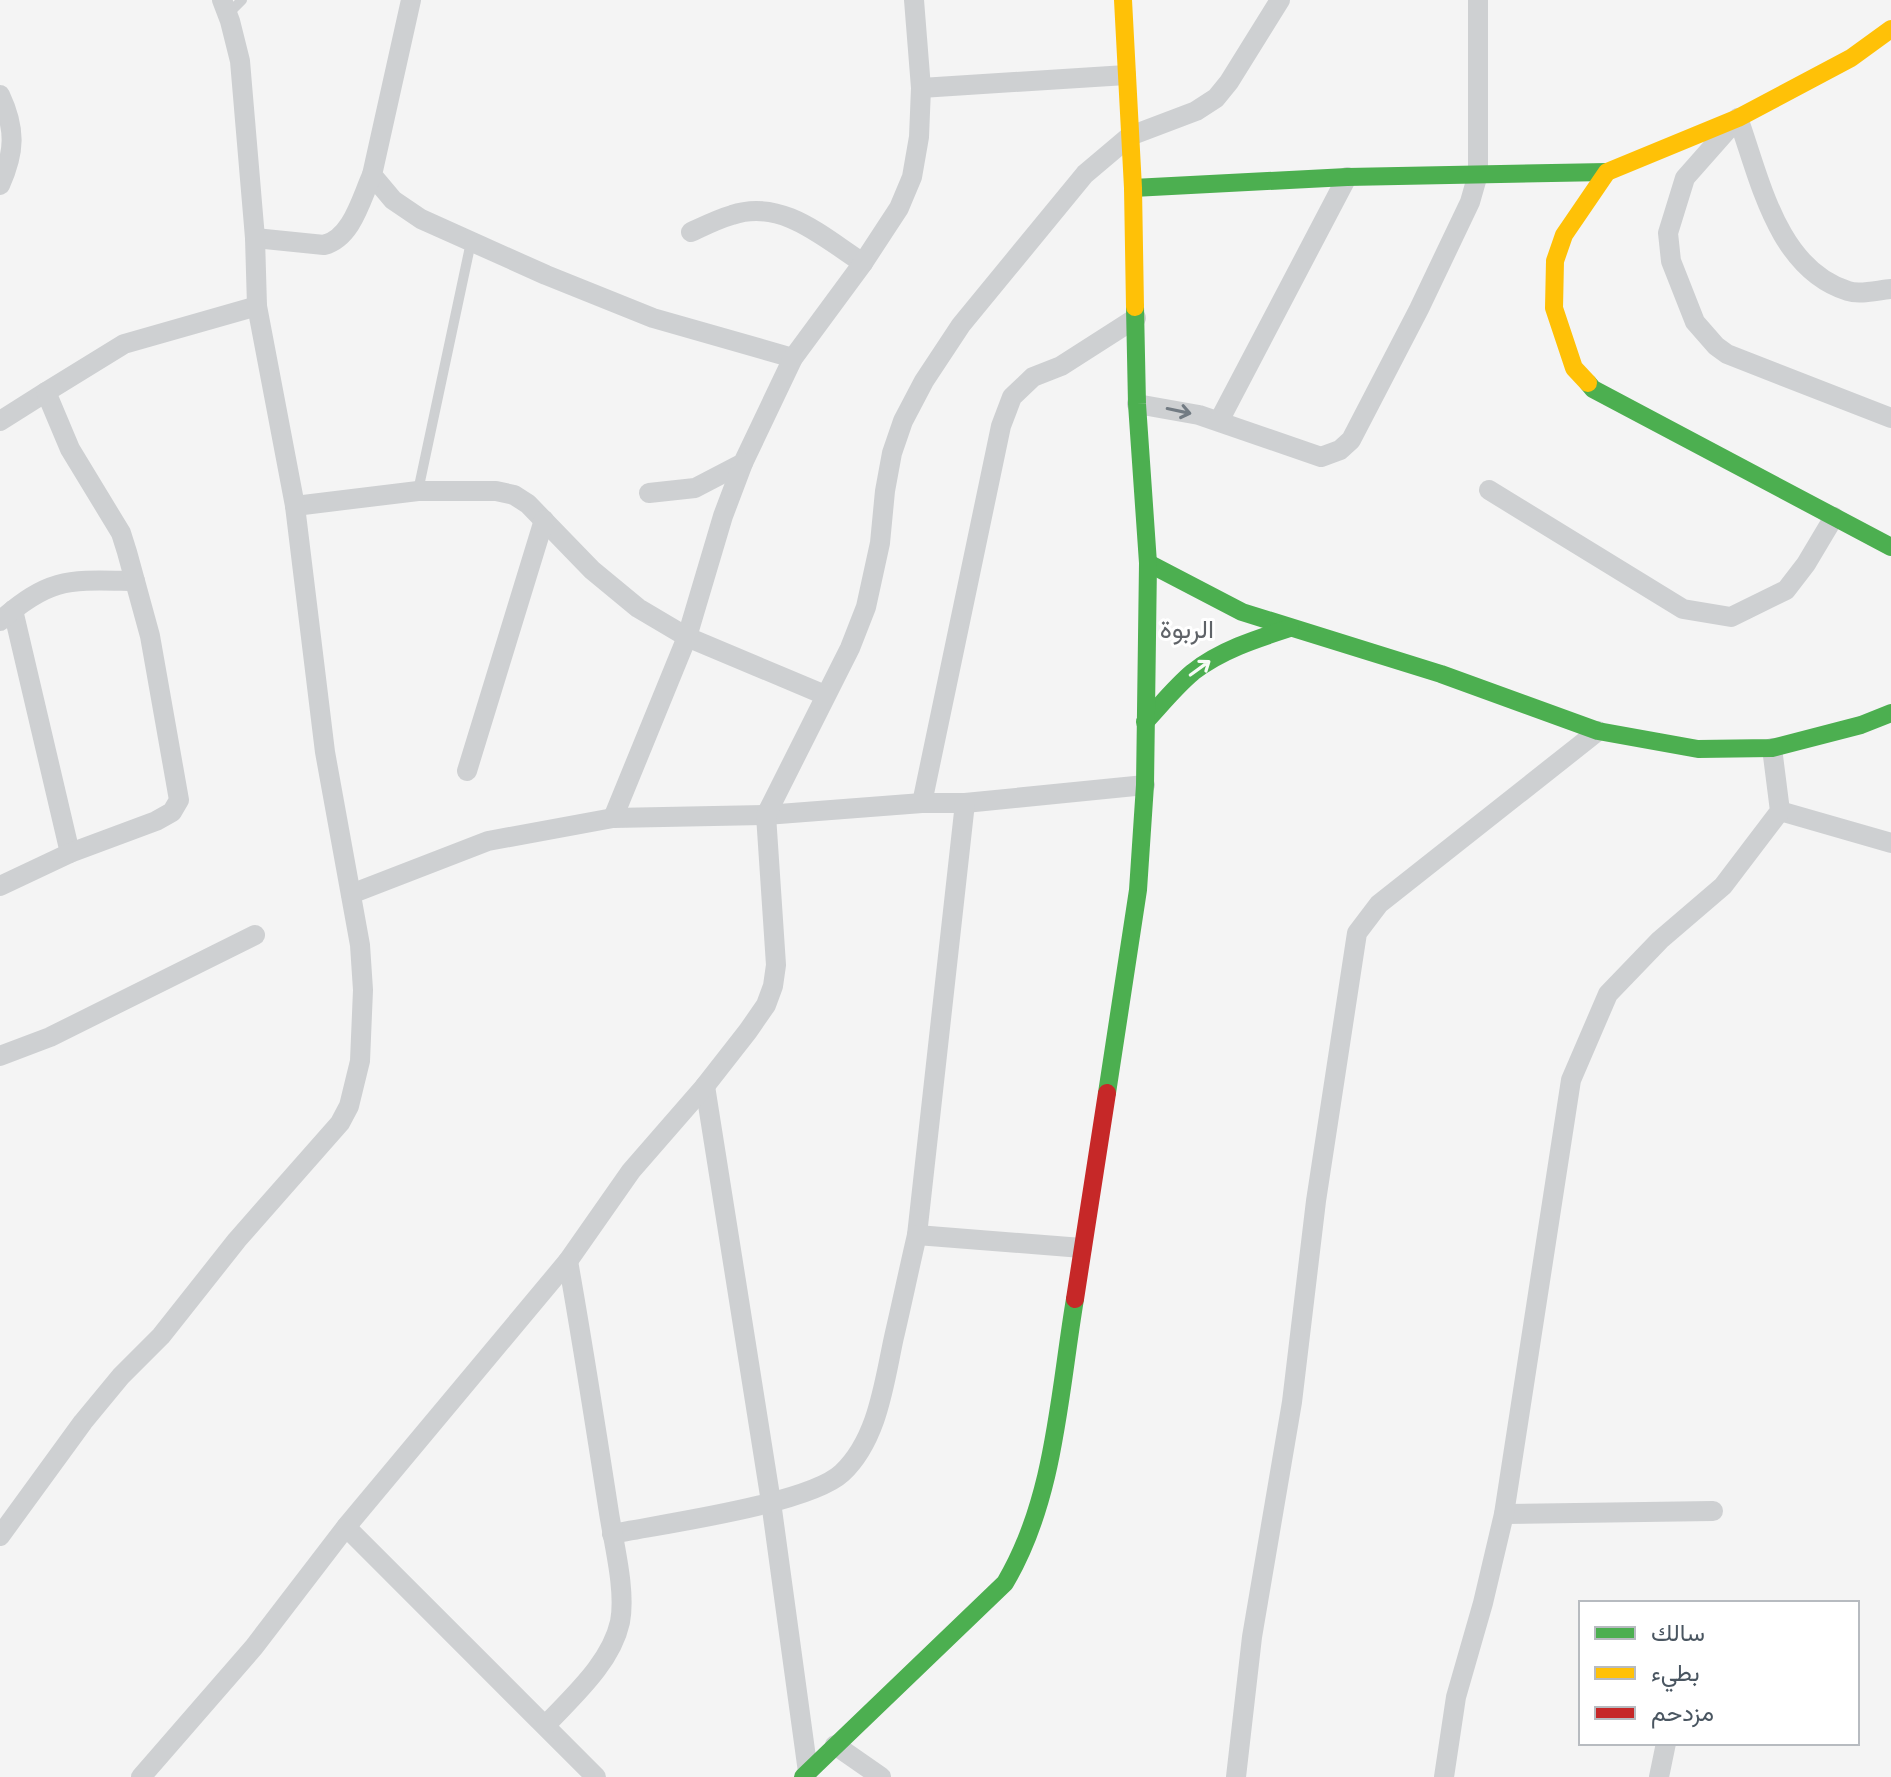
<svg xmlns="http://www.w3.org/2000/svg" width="1891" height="1777" viewBox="0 0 1891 1777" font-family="'Asap Condensed',Vazirmatn,sans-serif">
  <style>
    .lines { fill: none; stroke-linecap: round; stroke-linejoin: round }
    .lane { stroke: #ced0d2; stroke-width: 10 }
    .street { stroke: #ced0d2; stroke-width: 20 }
    .fast { stroke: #4caf50; stroke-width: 18 }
    .slow { stroke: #ffc107; stroke-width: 18 }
    .jam { stroke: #c62828; stroke-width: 18 }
    .oneway { stroke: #727b83 }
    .oneway2 { stroke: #f6fbf6 }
    .labels { text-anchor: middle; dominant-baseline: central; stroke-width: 6; stroke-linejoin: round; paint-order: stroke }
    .neighbourhood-label { font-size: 26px; fill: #5f6368; stroke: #fff }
  </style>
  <rect width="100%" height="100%" fill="#f4f4f4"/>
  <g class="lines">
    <g class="lane">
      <polyline points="228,14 242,0"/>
      <polyline points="418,491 471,242"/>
    </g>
    <g class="street">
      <polyline points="411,0 372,175 393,200 421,219 546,275 653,318 793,358"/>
      <polyline points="921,88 1126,75"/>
      <path d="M0 95C16 129 15 152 0 185"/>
      <path d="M691 232C704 226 718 219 732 215 782 198 824 238 863 263"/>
      <path d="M255 238 324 245C352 238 361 199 372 175"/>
      <path d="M1891 289C1878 290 1860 295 1848 291 1777 269 1760 179 1738 118L1685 178 1668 233 1671 261 1695 322 1716 346 1727 354 1891 418"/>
      <polyline points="1137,404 1199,415 1321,457 1340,450 1351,440 1419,309 1470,202 1478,174 1478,0"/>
      <polyline points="0,421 46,392"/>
      <polyline points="1219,421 1347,177"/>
      <polyline points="1489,490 1683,609 1731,617 1786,590 1806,564 1834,517"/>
      <polyline points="649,493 695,488 743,463 793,358 863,263 899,208 912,177 919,137 921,88 914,0"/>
      <polyline points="295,506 418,491 496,491 514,495 528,504 592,570 638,608 687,637 825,695"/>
      <polyline points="13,610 70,853"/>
      <path d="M0 621C51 576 70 580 135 581"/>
      <polyline points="467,771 544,520"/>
      <polyline points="922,803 1001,426 1012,397 1033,377 1061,366 1136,318"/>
      <polyline points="1780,811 1891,843"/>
      <polyline points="613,818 687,637 723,516 743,463"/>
      <polyline points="0,886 70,853 156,821 172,812 179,800 150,636 127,552 121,533 70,449 46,392 124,344 257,306"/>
      <polyline points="351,894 488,841 613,818 766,815 922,803 965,803 1145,785"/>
      <polyline points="0,1056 50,1037 255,935"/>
      <polyline points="705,1086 771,1502 808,1772"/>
      <polyline points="917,1235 965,803"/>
      <polyline points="1504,1514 1713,1511"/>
      <polyline points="346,1527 596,1777"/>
      <path d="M612 1534C662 1524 809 1504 842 1473 878 1439 884 1383 894 1337 902 1303 909 1269 917 1235L1082 1248"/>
      <polyline points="0,1536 83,1422 121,1376 161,1336 237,1240 340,1123 349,1106 360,1061 363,990 360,945 325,752 295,506 257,306 255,238 240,61 230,21 222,0"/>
      <path d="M546 1725C573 1696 611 1663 620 1622 626 1591 614 1545 609 1513 596 1429 583 1345 568 1261"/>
      <polyline points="835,1745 881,1777"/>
      <polyline points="141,1777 254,1647 346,1527 568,1261 631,1171 705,1086 748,1031 766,1005 773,986 776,965 766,815 850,648 866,607 880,543 885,491 892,453 903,421 924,381 961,325 1085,174 1130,136 1196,111 1216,98 1229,82 1280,0"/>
      <polyline points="1236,1777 1252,1637 1292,1402 1316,1201 1357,933 1379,904 1598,731"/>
      <polyline points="1444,1777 1456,1697 1483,1603 1504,1514 1571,1080 1608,994 1660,940 1723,886 1780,811 1772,748"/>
      <polyline points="1659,1777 1666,1743"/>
    </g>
    <g class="fast">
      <polyline points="1133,188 1347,177 1607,172"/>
      <polyline points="1588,383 1593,389 1891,547"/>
      <polyline points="1148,563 1242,612 1441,674 1598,731 1698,749 1772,748 1861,725 1891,713"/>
      <path d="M1145 722C1161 705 1175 687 1193 672 1221 650 1256 639 1290 628"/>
      <polyline points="1107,1093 1138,890 1145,785 1148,563 1137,404 1135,307"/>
      <path d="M803 1777 1005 1583C1055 1499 1059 1394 1075 1299"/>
    </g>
    <g class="slow">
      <polyline points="1123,0 1133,188 1135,307"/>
      <polyline points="1588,383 1574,368 1554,308 1555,261 1564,235 1607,172 1738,118 1851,58 1891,29"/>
    </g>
    <polyline class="jam" points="1075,1299 1107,1093"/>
  </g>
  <defs><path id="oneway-shaft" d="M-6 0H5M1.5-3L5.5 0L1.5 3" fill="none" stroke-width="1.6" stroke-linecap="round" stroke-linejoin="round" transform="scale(2)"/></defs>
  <use class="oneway" href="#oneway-shaft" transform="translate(1179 411) rotate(12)"/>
  <use class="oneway2" href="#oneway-shaft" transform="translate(1200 668) rotate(-36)"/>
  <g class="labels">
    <g class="neighbourhood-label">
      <text x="1187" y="629">الربوة</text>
    </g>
  </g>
  <rect x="1579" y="1601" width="280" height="144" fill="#ffffff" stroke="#b7bbc0" stroke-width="2"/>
  <rect x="1595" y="1627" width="40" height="12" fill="#4caf50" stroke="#b7bbc0" stroke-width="2"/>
  <text x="1651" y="1641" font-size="24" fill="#4a5661">سالك</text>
  <rect x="1595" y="1667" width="40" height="12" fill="#ffc107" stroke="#b7bbc0" stroke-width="2"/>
  <text x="1651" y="1681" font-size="24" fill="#4a5661">بطيء</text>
  <rect x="1595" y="1707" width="40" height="12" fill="#c62828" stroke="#b7bbc0" stroke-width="2"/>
  <text x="1651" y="1721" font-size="24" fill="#4a5661">مزدحم</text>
</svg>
